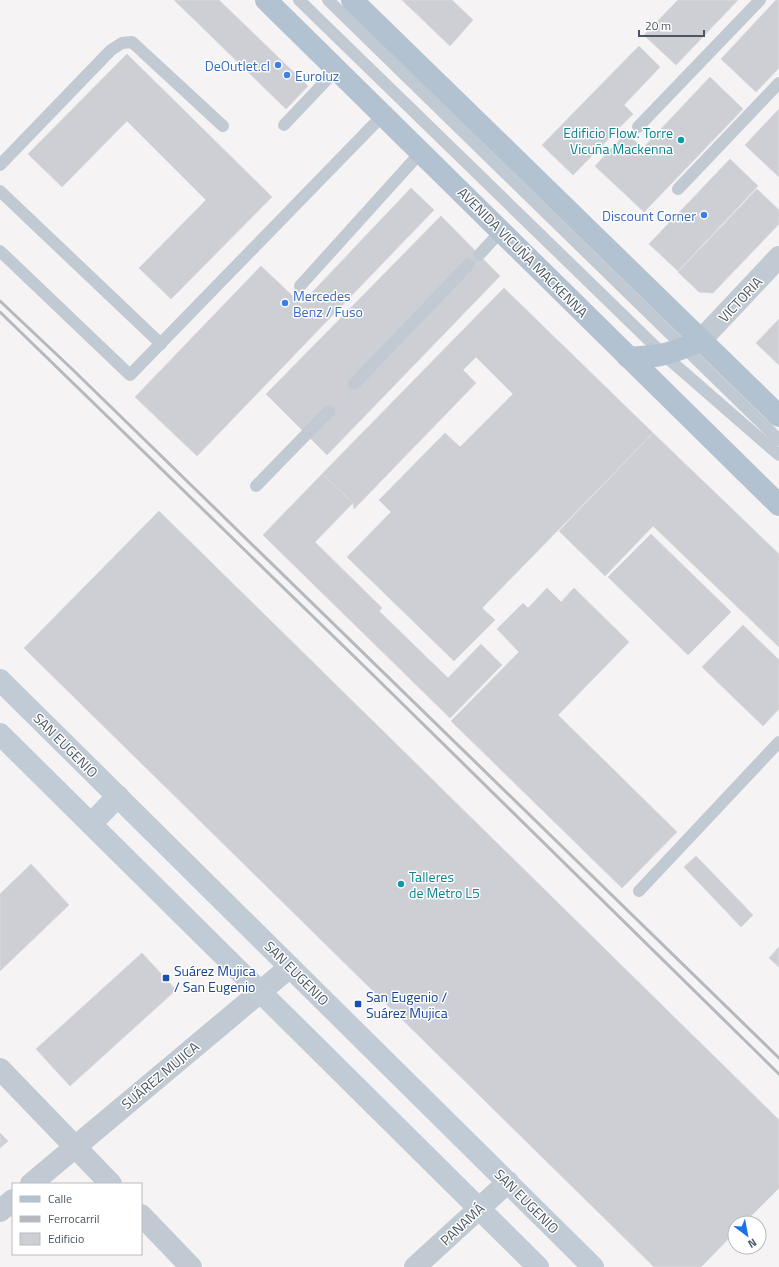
<svg xmlns="http://www.w3.org/2000/svg" width="779" height="1267" viewBox="0 0 779 1267" font-family="'Titillium Web',sans-serif">
  <style>
    .building { fill: #cdcfd5; stroke: #d7d9de }
    .lines { fill: none; stroke-linecap: round; stroke-linejoin: round }
    .service { stroke: #c1cad2; stroke-width: 12 }
    .minor { stroke: #c1cad2; stroke-width: 22 }
    .secondary { stroke: #c1cbd6; stroke-width: 22 }
    .primary { stroke: #b3c2d1; stroke-width: 22 }
    .rail { stroke: #b5b8bd; stroke-width: 3 }
    .shop-dot { fill: #3f7fe0; stroke: #fff; stroke-width: 1.5 }
    .culture-dot { fill: #0f9aa8; stroke: #fff; stroke-width: 1.5 }
    .transit-dot { fill: #1a4fb4; stroke: #fff; stroke-width: 1.5 }
    .labels { text-anchor: middle; dominant-baseline: central; stroke-width: 3; stroke-linejoin: round; paint-order: stroke }
    .shop-label { font-size: 14px; fill: #366cbe; stroke: #fff; text-anchor: end }
    .culture-label { font-size: 14px; fill: #0d838f; stroke: #fff; text-anchor: end }
    .street-label { font-size: 14px; fill: #4a5661; stroke: #fff }
    .transit-label { font-size: 14px; fill: #164399; stroke: #fff; text-anchor: start }
  </style>
  <rect width="100%" height="100%" fill="#f5f3f3"/>
  <g class="building">
    <polygon points="174,0 219,0 308,86 286,109"/>
    <polygon points="402,0 452,0 473,20 450,46"/>
    <polygon points="678,0 738,0 676,65 644,35"/>
    <polygon points="776,0 779,0 779,68 756,92 721,59"/>
    <polygon points="639,46 660,67 624,105 633,114 573,175 542,145"/>
    <polygon points="127,54 272,197 171,299 139,268 206,200 127,121 62,187 28,154"/>
    <polygon points="710,77 743,109 644,212 595,166 626,133 643,148"/>
    <polygon points="779,109 779,177 745,145"/>
    <polygon points="730,159 758,186 678,271 649,244"/>
    <polygon points="411,188 434,210 197,456 135,397 261,266 301,304"/>
    <polygon points="757,189 779,210 779,224 713,293 699,292 678,272"/>
    <polygon points="441,216 500,276 327,455 266,394"/>
    <polygon points="504,288 653,433 482,608 495,620 454,661 347,557 391,512 379,500 445,433 460,447 513,394 476,357 463,370 476,383 354,509 353,503 322,474"/>
    <polygon points="779,319 779,365 756,343"/>
    <polygon points="653,433 779,554 779,647 653,526 605,576 559,531"/>
    <polygon points="322,474 353,503 315,542 382,608 379,611 448,678 481,644 502,665 450,718 263,535"/>
    <polygon points="159,511 779,1120 779,1188 744,1223 735,1223 735,1232 701,1267 654,1267 24,648"/>
    <polygon points="651,534 731,612 688,655 608,577"/>
    <polygon points="547,588 561,602 574,588 629,642 558,715 677,832 622,888 451,721 519,652 497,629 523,603 528,608"/>
    <polygon points="743,625 779,660 779,709 763,726 702,667"/>
    <polygon points="696,856 753,915 741,927 684,867"/>
    <polygon points="31,864 69,905 0,971 0,894"/>
    <polygon points="779,947 779,967 769,958"/>
    <polygon points="142,953 176,990 70,1086 36,1049"/>
    <polygon points="0,1133 8,1141 0,1148"/>
  </g>
  <g class="lines">
    <g class="service">
      <polyline points="299,0 664,355 779,455"/>
      <polyline points="328,0 779,440"/>
      <polyline points="284,125 337,69"/>
      <polyline points="638,127 760,0"/>
      <polyline points="0,165 111,50 122,43 132,42 223,126"/>
      <polyline points="678,189 779,83"/>
      <polyline points="0,191 161,344"/>
      <polyline points="0,251 130,375 383,115"/>
      <polyline points="479,255 501,231"/>
      <polyline points="300,286 421,152"/>
      <polyline points="354,384 469,264"/>
      <polyline points="256,486 329,411"/>
      <polyline points="639,891 779,742"/>
    </g>
    <g class="minor">
      <polyline points="701,340 779,257"/>
      <polyline points="0,1069 111,1184"/>
      <polyline points="31,1184 290,967"/>
      <polyline points="0,1211 13,1200"/>
      <polyline points="141,1215 191,1267"/>
      <polyline points="415,1267 508,1182"/>
    </g>
    <g class="secondary">
      <polyline points="0,680 593,1267"/>
      <polyline points="0,734 538,1267"/>
      <polyline points="91,824 118,796"/>
    </g>
    <g class="primary">
      <polyline points="266,0 779,505"/>
      <polyline points="352,0 779,416"/>
      <path d="M628 357C655 359 677 352 701 340"/>
    </g>
    <g class="rail">
      <polyline points="0,301 71,368 779,1058"/>
      <polyline points="0,312 366,668 779,1074"/>
    </g>
  </g>
  <g class="shop-dot">
    <circle cx="278" cy="65" r="4"/>
    <circle cx="287" cy="75" r="4"/>
    <circle cx="704" cy="215" r="4"/>
    <circle cx="285" cy="303" r="4"/>
  </g>
  <g class="culture-dot">
    <circle cx="681" cy="140" r="4"/>
    <circle cx="401" cy="884" r="4"/>
  </g>
  <g class="transit-dot">
    <rect x="162" y="974" width="8" height="8" rx="2"/>
    <rect x="354" y="1000" width="8" height="8" rx="2"/>
  </g>
  <g class="labels">
    <g class="shop-label">
      <text x="270" y="65">DeOutlet.cl</text>
      <text x="295" y="75" text-anchor="start">Euroluz</text>
      <text x="696" y="215">Discount Corner</text>
      <text x="293" y="295" text-anchor="start">Mercedes<tspan x="293" dy="16">Benz / Fuso</tspan></text>
    </g>
    <g class="culture-label">
      <text x="673" y="132">Edificio Flow. Torre<tspan x="673" dy="16">Vicuña Mackenna</tspan></text>
      <text x="409" y="876" text-anchor="start">Talleres<tspan x="409" dy="16">de Metro L5</tspan></text>
    </g>
    <g class="street-label">
      <text transform="translate(523 252) rotate(45)">AVENIDA VICUÑA MACKENNA</text>
      <text transform="translate(740 299) rotate(-47)">VICTORIA</text>
      <text transform="translate(66 745) rotate(45)">SAN EUGENIO</text>
      <text transform="translate(297 973) rotate(45)">SAN EUGENIO</text>
      <text transform="translate(160 1075) rotate(-40)">SUÁREZ MUJICA</text>
      <text transform="translate(527 1201) rotate(45)">SAN EUGENIO</text>
      <text transform="translate(462 1224) rotate(-43)">PANAMÁ</text>
    </g>
    <g class="transit-label">
      <text x="174" y="970">Suárez Mujica<tspan x="174" dy="16">/ San Eugenio</tspan></text>
      <text x="366" y="996">San Eugenio /<tspan x="366" dy="16">Suárez Mujica</tspan></text>
    </g>
  </g>
  <rect x="12" y="1183" width="130" height="72" fill="#ffffff" stroke="#b7bbc0"/>
  <rect x="20" y="1196" width="20" height="6" fill="#b3c2d1" stroke="#b7bbc0"/>
  <text x="48" y="1203" font-size="12" fill="#4a5661">Calle</text>
  <rect x="20" y="1216" width="20" height="6" fill="#b5b8bd" stroke="#b7bbc0"/>
  <text x="48" y="1223" font-size="12" fill="#4a5661">Ferrocarril</text>
  <rect x="20" y="1233" width="20" height="12" fill="#cdcfd5" stroke="#b7bbc0"/>
  <text x="48" y="1243" font-size="12" fill="#4a5661">Edificio</text>
  <g transform="translate(747 1235) rotate(148)"><circle r="19" fill="#ffffff" stroke="#b7bbc0"/>
  <path d="M0-3L7 15L0 10L-7 15Z" fill="#1a73e8"/>
  <text y="-6" font-size="11" font-weight="bold" text-anchor="middle" fill="#4a5661">N</text>
  </g>
  <path d="M639 30v6h65v-6" fill="none" stroke="#4a5661" stroke-width="2"/>
  <text x="645" y="30" font-size="12" fill="#4a5661" stroke="#ffffff" stroke-width="3" paint-order="stroke">20 m</text>
</svg>
